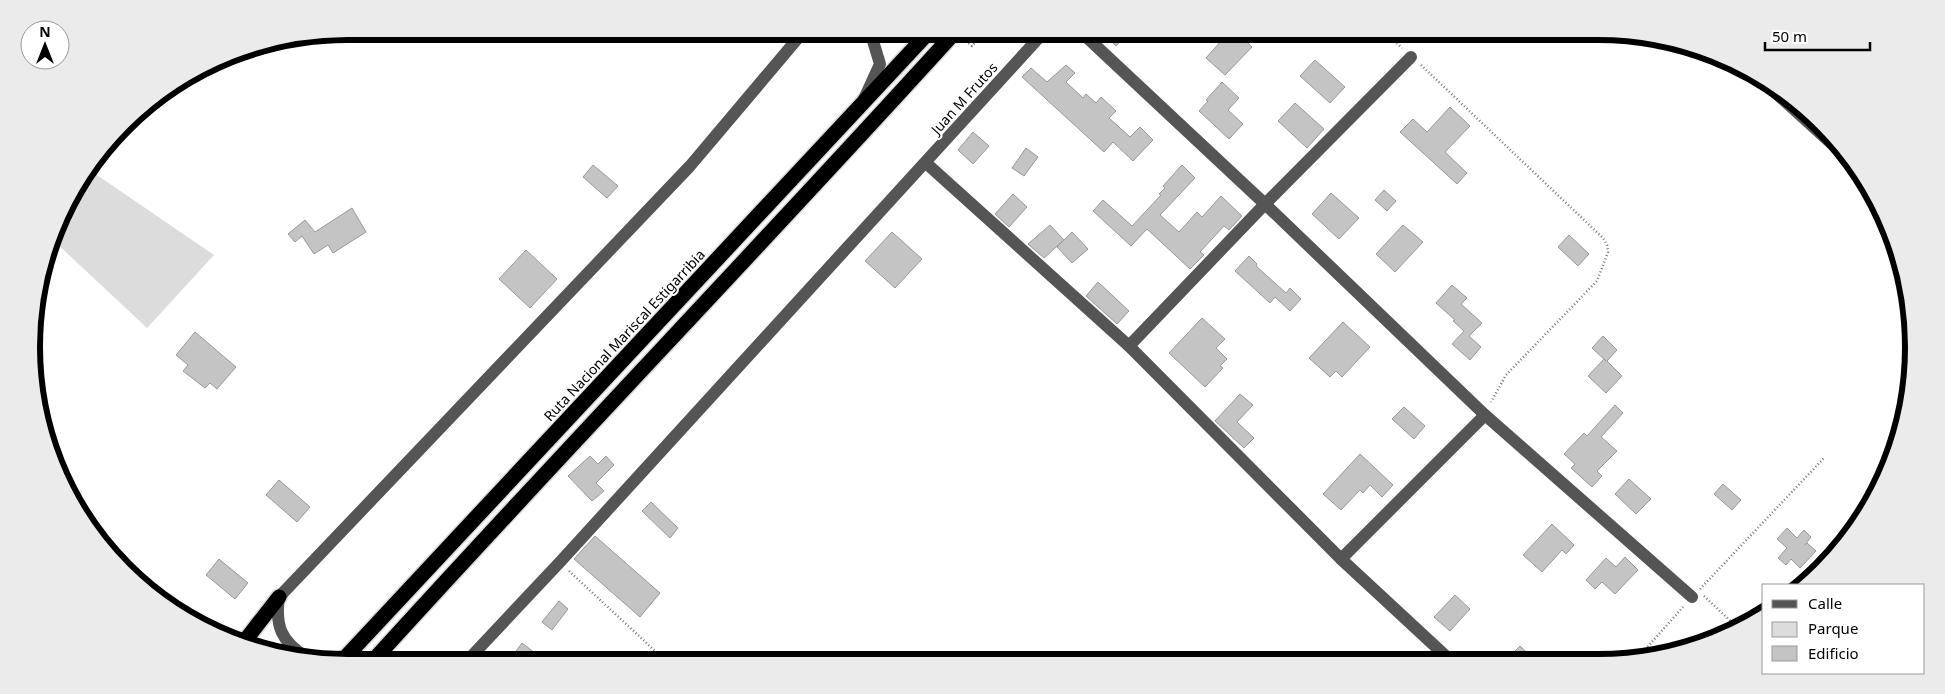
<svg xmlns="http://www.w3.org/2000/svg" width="1945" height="694" viewBox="0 0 1945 694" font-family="'Noto Sans',sans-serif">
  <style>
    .green { fill: #dcdcdc }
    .building { fill: #c4c4c4; stroke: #999 }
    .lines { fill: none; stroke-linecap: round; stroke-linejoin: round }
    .highway-casing { stroke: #dbdbdb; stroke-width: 18 }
    .path { stroke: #777; stroke-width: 2.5; stroke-dasharray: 1 2.5; stroke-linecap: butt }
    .minor { stroke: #555; stroke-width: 12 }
    .highway { stroke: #000; stroke-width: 15 }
    .labels { text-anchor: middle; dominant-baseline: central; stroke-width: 4; stroke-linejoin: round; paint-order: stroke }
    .street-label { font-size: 14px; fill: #000; stroke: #fff }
    .rim { fill: none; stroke: #000; stroke-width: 6 }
  </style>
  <rect width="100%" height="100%" fill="#fff"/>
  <polygon class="green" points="91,171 214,255 147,328 54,241 64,207"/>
  <g class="building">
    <polygon points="1100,31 1130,31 1116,46"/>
    <polygon points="1230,31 1235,31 1252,47 1225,75 1206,58"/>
    <polygon points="1315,60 1345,87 1330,103 1300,76"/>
    <polygon points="1066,65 1075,73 1066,82 1083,98 1086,94 1096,103 1101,97 1116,111 1109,118 1130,137 1140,127 1153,140 1133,161 1113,142 1104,152 1022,77 1031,68 1047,82"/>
    <polygon points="1222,82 1239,98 1228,110 1243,124 1229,139 1199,111 1208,101 1206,100"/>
    <polygon points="1295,103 1324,129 1307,148 1278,121"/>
    <polygon points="1450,107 1470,126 1445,152 1467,173 1457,184 1400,132 1413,119 1427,132"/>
    <polygon points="973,132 989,146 973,164 958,150"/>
    <polygon points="1026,148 1038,157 1024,176 1012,168"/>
    <polygon points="593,165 618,186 607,198 583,177"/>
    <polygon points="1182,165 1195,178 1160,215 1179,232 1197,212 1202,217 1221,196 1242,216 1229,230 1224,226 1200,252 1204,255 1190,269 1147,229 1131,246 1093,211 1103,200 1132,226 1161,195 1159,194 1165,188 1163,186"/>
    <polygon points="1384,190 1396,201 1387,211 1375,200"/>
    <polygon points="1331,193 1359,218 1339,239 1312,214"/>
    <polygon points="1013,194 1027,207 1009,227 995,214"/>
    <polygon points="352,208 366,232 333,253 328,245 314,254 302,236 295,242 288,234 305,220 315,232"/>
    <polygon points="1050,225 1064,240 1044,258 1028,244"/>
    <polygon points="1403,225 1423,242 1395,272 1376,254"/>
    <polygon points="892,232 922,259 895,288 865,261"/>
    <polygon points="1072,232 1088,249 1072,263 1057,247"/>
    <polygon points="1569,235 1589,254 1578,266 1558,247"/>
    <polygon points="526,250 557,279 530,308 499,279"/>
    <polygon points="1249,256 1257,264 1256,266 1286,293 1290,288 1301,299 1290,311 1275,297 1270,303 1235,271"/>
    <polygon points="1098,282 1129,311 1117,324 1086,296"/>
    <polygon points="1452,285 1467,298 1461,304 1482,323 1469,336 1481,347 1470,360 1452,344 1464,331 1453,321 1455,320 1436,303"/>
    <polygon points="1202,318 1225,339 1216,348 1227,359 1220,366 1223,368 1205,387 1169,353"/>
    <polygon points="1343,322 1370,347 1342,377 1336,371 1330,377 1309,358"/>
    <polygon points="195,332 236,367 217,389 210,383 205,388 183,371 188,365 176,355"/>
    <polygon points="1603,336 1617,350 1607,361 1622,376 1606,393 1588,376 1604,359 1606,361 1592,348"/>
    <polygon points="1240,394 1253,405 1237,422 1254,438 1244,448 1215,421"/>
    <polygon points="1615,405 1623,413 1601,437 1617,451 1597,471 1602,476 1592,487 1571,468 1575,464 1564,454 1584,433 1587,436"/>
    <polygon points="1404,407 1425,426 1414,439 1392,419"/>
    <polygon points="1360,454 1393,485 1382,497 1370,485 1363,493 1360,490 1341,510 1323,494"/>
    <polygon points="590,456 598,464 606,456 614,465 596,483 604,491 592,501 568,476"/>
    <polygon points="1629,479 1651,499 1636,514 1615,494"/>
    <polygon points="279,480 310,507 297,522 266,495"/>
    <polygon points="1723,484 1741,500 1732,510 1714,494"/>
    <polygon points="651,502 678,528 670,538 642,511"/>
    <polygon points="1552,524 1574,545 1566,554 1562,550 1542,572 1523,555"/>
    <polygon points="1787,528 1797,538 1804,530 1811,537 1805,545 1807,543 1816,551 1800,568 1791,559 1786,565 1778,558 1787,548 1777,539"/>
    <polygon points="595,536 660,593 640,617 574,559"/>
    <polygon points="1625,557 1638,570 1615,594 1602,582 1595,589 1586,580 1606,558 1616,567"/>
    <polygon points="219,559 248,583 235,599 206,575"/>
    <polygon points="1455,595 1470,609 1450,631 1434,617"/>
    <polygon points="559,601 568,609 552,630 542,622"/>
    <polygon points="522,643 539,656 533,662 516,662 511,658"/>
    <polygon points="1520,646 1535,660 1506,660"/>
  </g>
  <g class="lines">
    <defs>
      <g id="highway">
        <polyline points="244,642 279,597"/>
        <polyline points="341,662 930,31"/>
        <path d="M371 663C564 450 763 244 956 31"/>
      </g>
    </defs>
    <use href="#highway" class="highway-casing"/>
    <g class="path">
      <polyline points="976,31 966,41 972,46 985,31"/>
      <polyline points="1384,31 1402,48"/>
      <polyline points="1421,65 1603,238 1607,245 1608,252 1597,281 1506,375 1491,402"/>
      <polyline points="569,571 667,662"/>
      <polyline points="1700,589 1824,458"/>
      <polyline points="1704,596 1739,629"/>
      <polyline points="1636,660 1683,607"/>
    </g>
    <g class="minor">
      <polyline points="1080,31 1265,204 1485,415 1692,597"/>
      <polyline points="1767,85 1831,143"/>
      <polyline points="864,99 880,64 870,31"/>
      <polyline points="926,163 1129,346 1341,559 1450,660"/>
      <polyline points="1129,346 1265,204 1411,57"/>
      <polyline points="1341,559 1485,415"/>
      <path d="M306 657C281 641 275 626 279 597L690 166 804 31"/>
      <polyline points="466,662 560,562 1045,31"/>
    </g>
    <use href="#highway" class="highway"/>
  </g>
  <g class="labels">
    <g class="street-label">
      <text transform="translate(964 98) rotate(-48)">Juan M Frutos</text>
      <text transform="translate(624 335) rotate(-47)">Ruta Nacional Mariscal Estigarribia</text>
    </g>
  </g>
  <path d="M0 0H1945V694H0ZM347 40H1598A307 307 0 0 1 1905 347V347A307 307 0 0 1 1598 654H347A307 307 0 0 1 40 347V347A307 307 0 0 1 347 40Z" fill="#ebebeb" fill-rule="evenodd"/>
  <path class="rim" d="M347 40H1598A307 307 0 0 1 1905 347V347A307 307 0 0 1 1598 654H347A307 307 0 0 1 40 347V347A307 307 0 0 1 347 40Z"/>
  <rect x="1762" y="584" width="162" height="90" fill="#ffffff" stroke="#999999"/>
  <rect x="1772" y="600" width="25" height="8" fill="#555555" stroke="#999999"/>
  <text x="1808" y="609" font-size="15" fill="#000000">Calle</text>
  <rect x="1772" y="622" width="25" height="15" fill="#dcdcdc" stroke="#999999"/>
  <text x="1808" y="634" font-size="15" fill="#000000">Parque</text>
  <rect x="1772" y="646" width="25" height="15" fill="#c4c4c4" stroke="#999999"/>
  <text x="1808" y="659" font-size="15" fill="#000000">Edificio</text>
  <g transform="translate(45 45)"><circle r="24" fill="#ffffff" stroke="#999999"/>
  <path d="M0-4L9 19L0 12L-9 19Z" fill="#000000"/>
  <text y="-8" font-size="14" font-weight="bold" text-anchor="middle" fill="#000000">N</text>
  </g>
  <path d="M1765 42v8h105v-8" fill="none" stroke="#000000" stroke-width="2.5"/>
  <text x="1772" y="42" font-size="15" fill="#000000" stroke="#ffffff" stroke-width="4" paint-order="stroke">50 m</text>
</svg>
